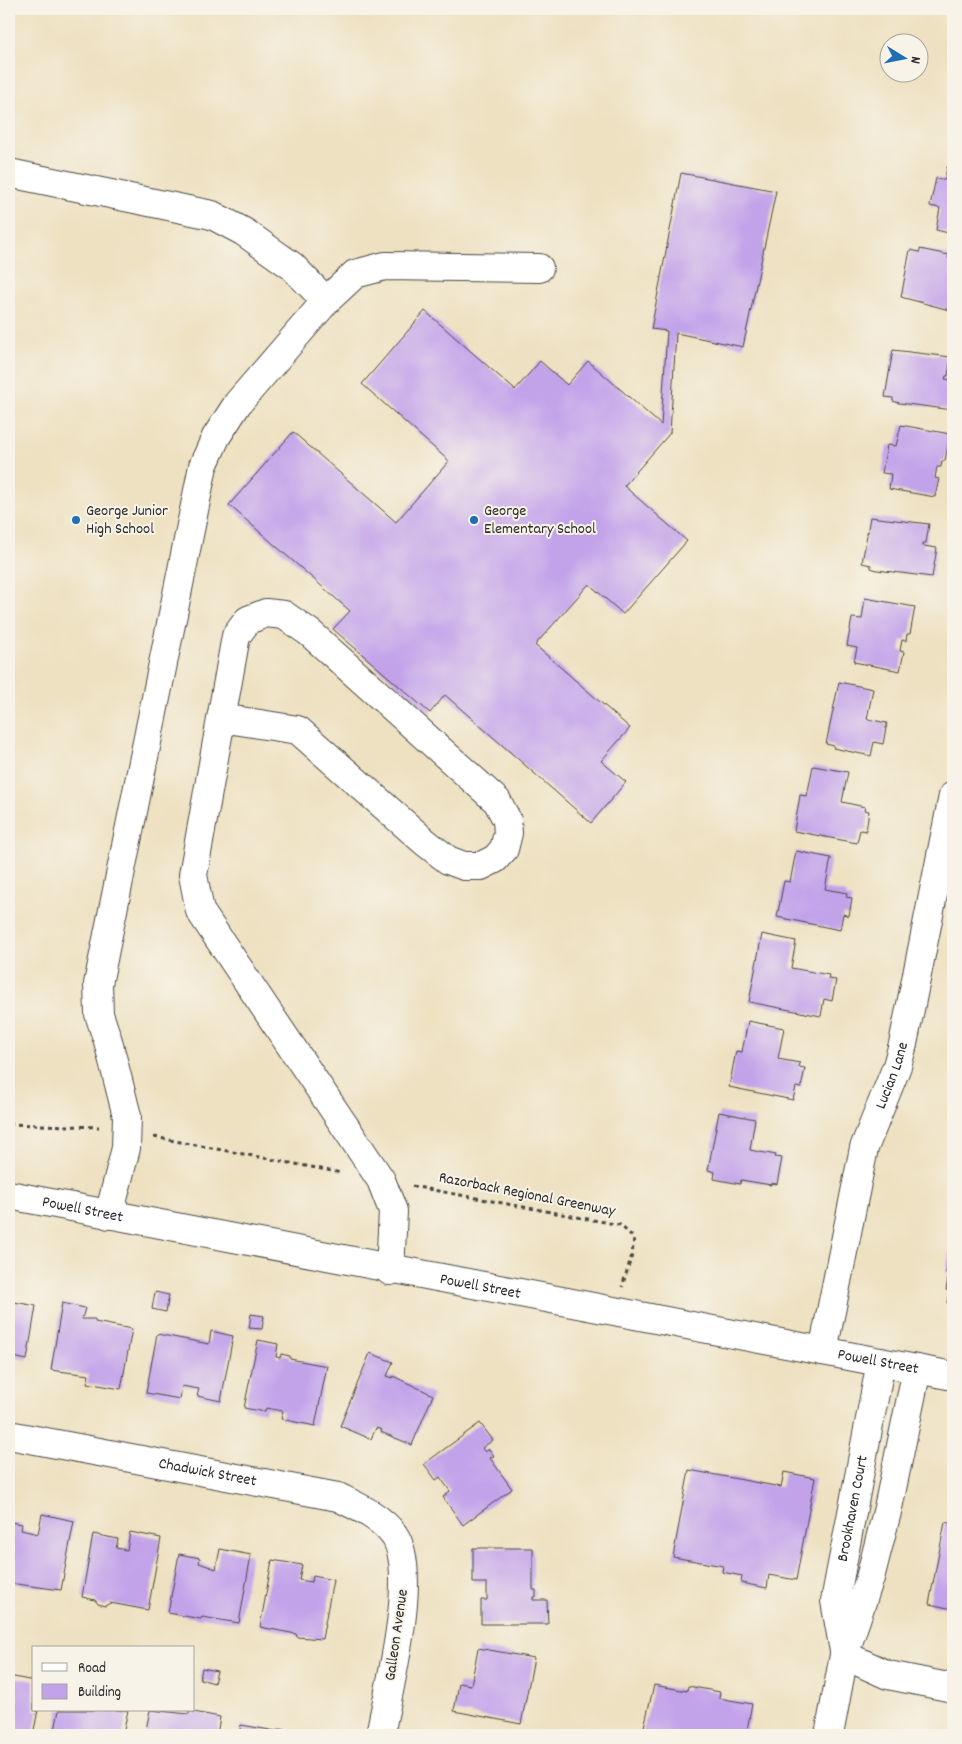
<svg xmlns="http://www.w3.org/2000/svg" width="962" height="1744" viewBox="0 0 962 1744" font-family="Dekko,sans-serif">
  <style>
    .building { fill: #c2a3ea }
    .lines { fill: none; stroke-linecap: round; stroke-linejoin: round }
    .minor-casing { stroke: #484642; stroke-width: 30 }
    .path { stroke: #484642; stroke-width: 3; stroke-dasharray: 4 4; stroke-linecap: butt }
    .minor { stroke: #fff; stroke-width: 28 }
    .poi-dot { fill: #1f6fb2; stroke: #f7f3e8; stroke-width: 2 }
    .labels { text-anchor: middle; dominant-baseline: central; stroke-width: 4; stroke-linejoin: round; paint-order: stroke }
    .poi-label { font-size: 16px; fill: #2b2b2b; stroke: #f7f3e8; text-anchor: start }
    .street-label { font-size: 16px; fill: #2b2b2b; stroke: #f7f3e8 }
  </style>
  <rect width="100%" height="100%" fill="#f7f3e8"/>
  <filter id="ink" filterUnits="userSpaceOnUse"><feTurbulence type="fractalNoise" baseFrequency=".02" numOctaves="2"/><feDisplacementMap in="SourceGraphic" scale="10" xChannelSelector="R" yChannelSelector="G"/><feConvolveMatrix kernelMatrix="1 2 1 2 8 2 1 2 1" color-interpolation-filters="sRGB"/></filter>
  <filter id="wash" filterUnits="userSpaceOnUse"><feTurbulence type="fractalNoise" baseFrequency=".0096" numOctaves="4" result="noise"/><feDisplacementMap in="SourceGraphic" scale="20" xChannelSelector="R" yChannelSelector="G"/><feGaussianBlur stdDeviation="1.12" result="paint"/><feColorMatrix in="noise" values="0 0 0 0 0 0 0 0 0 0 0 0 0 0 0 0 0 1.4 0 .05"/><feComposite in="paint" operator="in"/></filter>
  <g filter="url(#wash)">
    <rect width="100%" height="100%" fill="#eee1c1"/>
    <g id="blocks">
      <g class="building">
        <polygon points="947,167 953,168 953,234 936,230 940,208 930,206 936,178 945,180"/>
        <polygon points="681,173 776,191 743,347 676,333 670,433 624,486 687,541 623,614 589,584 535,645 630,728 601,761 626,782 591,823 445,695 430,713 333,629 350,611 229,505 293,432 396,522 449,461 362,384 425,311 515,390 540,361 567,385 588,361 661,425 667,331 651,329"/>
        <polygon points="920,249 949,255 948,258 953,259 953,311 901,297 910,250 920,252"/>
        <polygon points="893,350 951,357 948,376 946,376 945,379 953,380 953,410 899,403 893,401 893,398 885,397"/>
        <polygon points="901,425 950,434 945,461 942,461 941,467 937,467 935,478 939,479 935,497 889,489 891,474 882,473 887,445 896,446"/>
        <polygon points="870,517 929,524 926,543 923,543 923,546 937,548 932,577 877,570 871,568 871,565 862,563"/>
        <polygon points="865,598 915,607 910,634 907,634 906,641 902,640 900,651 904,652 900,671 854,662 857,648 847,646 852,618 862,619"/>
        <polygon points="839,682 873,689 867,719 887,723 883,744 874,742 871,756 833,748 834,746 826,744"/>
        <polygon points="813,766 848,772 842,802 865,807 864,810 869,811 866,831 860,830 857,843 794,831 800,795 807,796"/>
        <polygon points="796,851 831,858 825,889 847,893 846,897 852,898 849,916 843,914 840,930 777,917 784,881 790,882"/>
        <polygon points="762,934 796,941 791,968 829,975 828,979 836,980 832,1001 824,999 821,1016 749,1002"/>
        <polygon points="748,1021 784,1028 778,1059 800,1063 799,1067 805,1068 801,1088 796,1087 793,1100 729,1087 736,1051 742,1052"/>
        <polygon points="719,1112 755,1119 750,1150 776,1155 775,1157 782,1158 777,1184 771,1183 771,1185 741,1180 740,1184 714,1179 715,1172 708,1170"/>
        <polygon points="949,1254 953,1254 953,1305 947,1303 949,1291 946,1290 949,1273 946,1273"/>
        <polygon points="155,1292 169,1295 166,1312 152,1309"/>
        <polygon points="9,1301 36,1306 27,1360 9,1356"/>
        <polygon points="62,1303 85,1308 82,1319 95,1319 95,1322 132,1329 121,1389 87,1383 89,1375 51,1370"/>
        <polygon points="251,1314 264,1316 262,1329 249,1328"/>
        <polygon points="211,1331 233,1336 221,1401 197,1396 199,1389 182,1386 180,1399 146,1393 157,1334 209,1344"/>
        <polygon points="258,1340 278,1344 276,1357 280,1358 281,1354 290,1356 290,1359 327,1366 315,1426 281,1419 283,1411 266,1408 265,1412 244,1408"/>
        <polygon points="370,1353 393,1362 387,1376 393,1378 393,1376 433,1395 412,1445 381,1432 382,1430 376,1428 371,1439 340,1426"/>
        <polygon points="480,1423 493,1440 482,1448 485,1452 489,1449 494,1456 490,1458 512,1489 463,1525 443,1497 450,1491 440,1477 436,1480 424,1464"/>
        <polygon points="689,1470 781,1487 784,1472 815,1478 796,1580 769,1575 767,1588 741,1583 742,1576 722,1572 723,1566 673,1557"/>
        <polygon points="42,1514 74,1521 61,1590 9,1583 9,1522 22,1524 21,1530 38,1534"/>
        <polygon points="945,1522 953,1524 953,1609 929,1604"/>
        <polygon points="130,1532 161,1538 148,1610 110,1603 105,1606 98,1604 95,1600 82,1597 93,1534 118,1539 116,1548 127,1550"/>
        <polygon points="473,1548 533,1548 533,1590 536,1590 536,1597 533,1597 533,1600 547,1600 548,1624 481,1624 481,1600 487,1600 487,1583 473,1583"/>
        <polygon points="220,1549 251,1555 239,1623 202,1617 201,1619 168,1613 179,1554 200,1558 199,1563 216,1569"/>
        <polygon points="272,1560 302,1565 299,1580 312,1582 313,1576 333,1580 322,1639 297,1637 296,1634 260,1627"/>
        <polygon points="478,1648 534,1658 521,1724 454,1711 459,1683 471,1685"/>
        <polygon points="202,1668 217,1671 214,1683 200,1679"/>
        <polygon points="9,1676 34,1681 34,1710 38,1710 33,1735 13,1735 13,1733 9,1732"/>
        <polygon points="654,1685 687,1691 688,1686 720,1692 719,1698 752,1704 746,1735 642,1735"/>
        <polygon points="59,1710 128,1710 123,1735 54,1735"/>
        <polygon points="150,1710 189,1714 189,1711 220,1717 217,1735 145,1735"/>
        <polygon points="241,1725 276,1731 280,1729 286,1730 288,1735 239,1735"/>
      </g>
    </g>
  </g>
  <g filter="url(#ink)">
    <use href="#blocks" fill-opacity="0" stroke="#484642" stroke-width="1"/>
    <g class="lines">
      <defs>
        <g id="minor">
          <polyline points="9,173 212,215 244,232 292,266 326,301"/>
          <polyline points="221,718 298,730 425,842 448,860 464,866 481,866 495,859 504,849 508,833 507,820 497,801 310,633 284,615 266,613 248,620 236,636 193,875 200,911 381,1180 393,1211 390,1271"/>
          <path id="s1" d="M9 1195C323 1258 638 1316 953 1376"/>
          <polyline points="109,1215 126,1148 127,1116 108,1041 99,1014 98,984 203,466 216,437 238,403 326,301 355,274 385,266 539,268"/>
          <path id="s2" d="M823 1351 864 1148 897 1066 903 1044 953 796"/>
          <path id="s3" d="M9 1435 338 1497C358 1507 380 1516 394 1535 420 1572 388 1691 380 1735"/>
          <path id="s4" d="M844 1651 835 1601 881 1362"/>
          <polyline points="844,1655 888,1675 953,1688"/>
          <polyline points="829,1735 844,1655 870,1578 888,1508 917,1369"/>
        </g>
      </defs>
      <use href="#minor" class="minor-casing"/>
      <g class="path">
        <polyline points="9,1124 99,1127"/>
        <polyline points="154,1137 342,1173"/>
        <polyline points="412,1186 620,1225 634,1238 632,1255 622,1287"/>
      </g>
      <use href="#minor" class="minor"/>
    </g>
  </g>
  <g class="poi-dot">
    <circle cx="76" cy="520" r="5"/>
    <circle cx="474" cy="520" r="5"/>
  </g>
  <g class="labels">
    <g class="poi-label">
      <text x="86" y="511">George Junior<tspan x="86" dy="18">High School</tspan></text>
      <text x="484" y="511">George<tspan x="484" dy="18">Elementary School</tspan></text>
    </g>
    <g class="street-label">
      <text stroke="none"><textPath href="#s2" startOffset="285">Lucian Lane</textPath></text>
      <text transform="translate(527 1195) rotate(11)">Razorback Regional Greenway</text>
      <text stroke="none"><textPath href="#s1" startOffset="75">Powell Street</textPath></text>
      <text stroke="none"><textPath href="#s1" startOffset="480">Powell Street</textPath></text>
      <text stroke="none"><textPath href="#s1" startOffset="885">Powell Street</textPath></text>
      <text stroke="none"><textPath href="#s3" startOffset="202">Chadwick Street</textPath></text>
      <text stroke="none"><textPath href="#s4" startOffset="145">Brookhaven Court</textPath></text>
      <text transform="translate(397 1635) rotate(-82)">Galleon Avenue</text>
    </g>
  </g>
  <rect width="962" height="1744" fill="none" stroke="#f7f3e8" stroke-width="30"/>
  <rect x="32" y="1646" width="162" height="65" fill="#f7f3e8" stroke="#a5a39c"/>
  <rect x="42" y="1663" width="25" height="8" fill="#ffffff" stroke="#a5a39c"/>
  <text x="78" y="1672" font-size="15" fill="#2b2b2b">Road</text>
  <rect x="42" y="1684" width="25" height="15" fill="#c2a3ea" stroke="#a5a39c"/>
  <text x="78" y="1696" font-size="15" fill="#2b2b2b">Building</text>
  <g transform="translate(904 58) rotate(100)"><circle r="24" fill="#f7f3e8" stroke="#a5a39c"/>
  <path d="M0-4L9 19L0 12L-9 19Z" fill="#1f6fb2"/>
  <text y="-8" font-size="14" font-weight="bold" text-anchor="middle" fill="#2b2b2b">N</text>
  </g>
</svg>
